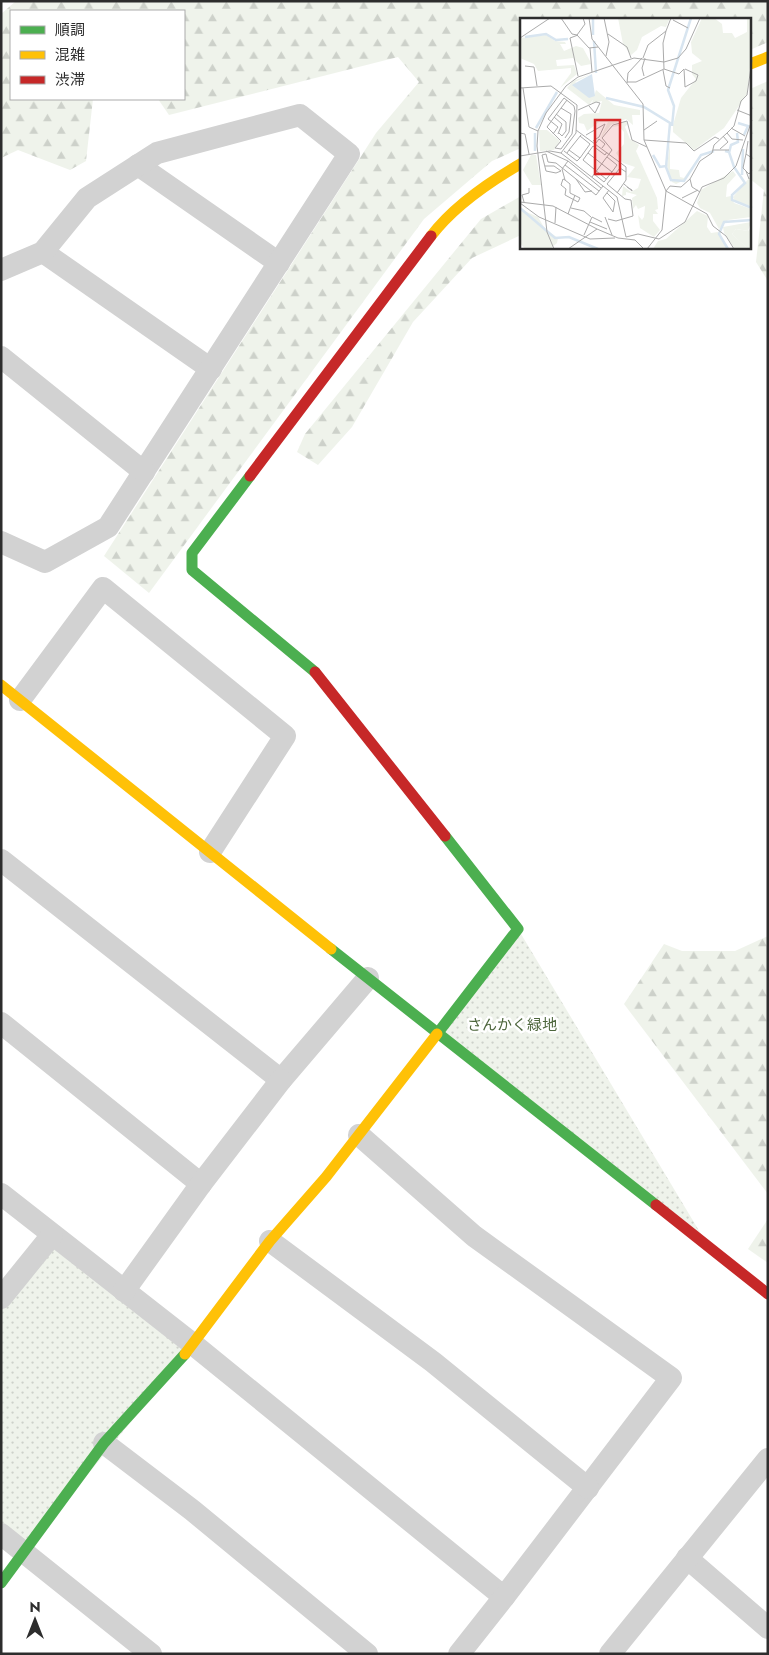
<svg xmlns="http://www.w3.org/2000/svg" width="769" height="1655" viewBox="0 0 769 1655" font-family="Jost,'Noto Sans JP',sans-serif">
  <style>
    .forest { fill: url(#forest-firs) }
    .park { fill: url(#park-dots) }
    .lines { fill: none; stroke-linecap: round; stroke-linejoin: round }
    .street { stroke: #d2d2d2; stroke-width: 22 }
    .fast { stroke: #4caf50; stroke-width: 11 }
    .slow { stroke: #ffc107; stroke-width: 11 }
    .jam { stroke: #c62828; stroke-width: 11 }
    .labels { text-anchor: middle; dominant-baseline: central; stroke-width: 5; stroke-linejoin: round; paint-order: stroke }
    .park-label { font-size: 15px; fill: #4d663c; stroke: #fff }
    .inset-river { fill: none; stroke: #d8e5f0; stroke-width: 2.5 }
    .inset-road { fill: none; stroke: #ababab; stroke-width: 1 }
    .view { fill: #d62828; fill-opacity: 0.15; stroke: #d62828; stroke-width: 2.5 }
    .inset-edge { fill: none; stroke: #2d2d2d; stroke-width: 2.5 }
  </style>
  <defs>
    <pattern id="forest-firs" width="22" height="20" patternUnits="userSpaceOnUse" patternTransform="scale(1.25)"><rect width="22" height="20" fill="#eff3eb"/><path d="M5 1l3.5 6h-7zM16 11l3.5 6h-7z" fill="#cdd1ca"/></pattern>
    <pattern id="park-dots" width="8" height="8" patternUnits="userSpaceOnUse" patternTransform="scale(1.25)"><rect width="8" height="8" fill="#eff3eb"/><path d="M2 2h.1M6 6h.1" fill="none" stroke="#cdd1ca" stroke-width="1.8" stroke-linecap="round"/></pattern>
  </defs>
  <rect width="100%" height="100%" fill="#fff"/>
  <g class="forest">
    <polygon points="16,1 768,1 768,42 750,50 750,19 522,19 521,148 492,161 424,219 149,593 104,556 376,133 419,82 398,57 169,115 158,99 184,99 184,11 11,11 11,99 93,99 86,161 70,170 18,150 1,158 1,14"/>
    <polygon points="768,81 768,281 756,262 764,190 750,179 750,89"/>
    <polygon points="521,196 521,235 472,258 413,322 352,427 318,465 297,452 305,434 481,219"/>
    <polygon points="768,936 768,1194 624,1004 664,944 682,951 735,951"/>
    <polygon points="768,1219 768,1263 748,1249"/>
  </g>
  <g class="park">
    <polygon points="518,929 710,1249 437,1034"/>
    <polygon points="52,1235 194,1345 24,1552 1,1534 1,1298"/>
  </g>
  <g class="lines">
    <g class="street">
      <polyline points="138,165 279,263"/>
      <polyline points="43,252 211,369"/>
      <polyline points="1,270 43,252 87,198 157,153 300,115 349,154 108,527 45,562 1,542"/>
      <polyline points="1,357 144,472"/>
      <polyline points="20,700 103,588 285,736 210,852"/>
      <polyline points="1,860 281,1080 368,978"/>
      <polyline points="1,1023 201,1184"/>
      <polyline points="1,1194 194,1345 504,1597 671,1378 474,1236 359,1135"/>
      <polyline points="270,1241 433,1362 588,1488"/>
      <polyline points="124,1291 201,1184 281,1080"/>
      <polyline points="1,1298 52,1235"/>
      <polyline points="104,1443 192,1510 367,1654"/>
      <polyline points="1,1534 151,1654"/>
      <polyline points="687,1558 768,1628"/>
      <polyline points="459,1654 504,1597"/>
      <polyline points="610,1654 768,1459"/>
    </g>
    <g class="fast">
      <polyline points="250,476 192,553 192,570 315,672"/>
      <polyline points="331,949 656,1205"/>
      <polyline points="437,1034 518,929 445,836"/>
      <polyline points="1,1583 104,1443 185,1354"/>
    </g>
    <g class="slow">
      <polyline points="750,64 768,57"/>
      <path d="M431 236C454 206 489 182 522 163"/>
      <polyline points="1,685 331,949"/>
      <polyline points="185,1354 270,1241 326,1177 437,1034"/>
    </g>
    <g class="jam">
      <polyline points="250,476 431,236"/>
      <polyline points="315,672 445,836"/>
      <polyline points="656,1205 768,1294"/>
    </g>
  </g>
  <g class="labels">
    <g class="park-label">
      <text x="512" y="1025">さんかく緑地</text>
    </g>
  </g>
  <g transform="translate(520 18)">
    <rect width="231" height="231" fill="#fff"/>
    <path d="M71 56 55 64 75 78 76 72 75 79 69 87 47 70 53 63ZM231 210V231H228L212 216 216 211 228 213Z" fill="#eff3eb"/>
    <path d="M98 0H150L146 9 141 8 122 19 117 32 111 37 103 26ZM182 0H194L202 6 203 15H212L215 20 227 14V0H231V40L227 76 204 110 174 132 153 114V107L161 80 176 61 172 56V47L182 43 172 35 171 24ZM26 17 35 23 45 24 46 26H40L44 33 56 28 63 30 70 43 71 46 61 48 53 40 36 42 37 48 54 47 57 56 40 70 51 55V50L18 53 14 46 0 40V20ZM76 72 94 87 120 92V97H112L113 107 106 101 91 107 80 121 88 104H79L67 113 64 106 59 105 58 100 64 96 79 95 82 83 72 85ZM105 103 108 105 105 109 110 121 119 127 116 133 137 180 138 191 135 192 138 196H133V203L140 212 134 219 120 210 118 197 122 202 124 199 125 188 118 191 116 187 113 191 112 180 117 177 106 174V177L102 178 103 168 111 174 118 170 121 161 107 159 115 149 103 145 96 135 104 126V114L99 108 91 109ZM150 125V151L159 152 160 159 164 160 176 143 165 162 156 166 152 164 147 148ZM213 153 216 157 207 167 206 179 211 178 214 185 231 191V199L208 202 199 211 190 195 180 190 177 185 181 172ZM231 158V188L215 183 213 179ZM0 191 18 199 25 211 38 220 37 225 30 231H5L0 225ZM177 193 188 198 187 209 191 215 198 214 207 231H133L138 223 146 221ZM231 204 228 213 216 211 212 216 228 231H215L204 215 203 209Z" fill="#eff3eb"/>
    <path d="M19 112H27L40 123 34 132 20 133ZM11 137H16L21 167H12L3 152Z" fill="#eff3eb"/>
    <path d="M72 56 75 78 69 80 52 67Z" fill="#d8e5f0"/>
    <path class="inset-river" d="M73 0V17M5 19 26 16 36 22 48 21M74 23 76 55M86 80 124 89 150 105 146 149 151 162 164 163 181 137 194 133M218 105 228 108 224 117M152 108 154 88 148 72 171 0M16 110 37 74M15 133V115M205 133 209 134 214 149 225 165 212 177V182L232 190M209 135 211 127 218 124 217 115M133 137 140 149 146 148M222 157 223 131M0 190 35 220 49 219 78 231M208 231 199 216 204 204 232 202"/>
    <path class="inset-road" d="M41 0 52 16 57 17 69 30 78 29M69 0 72 21 123 86 124 122 146 173 142 212 127 231M84 0 89 24 86 38M153 2 168 10M88 16 107 29 111 40M57 17 65 6 63 0M58 17 50 20 58 58M0 20 30 0M70 30 72 54M123 40 128 27 146 13 151 0M5 48 14 49 17 68M144 51 159 56 164 51 165 69 176 63 178 57 165 51M143 52 146 68 150 70M124 58 122 50 125 40M107 64H116L144 51 143 25 146 13M107 65 108 55 122 40M0 70 31 68 57 87 56 115 41 135M3 70 9 109 18 113M41 90 51 96 49 114 45 120M58 92 76 84 80 85 75 95 69 88M217 92 232 98M36 96 46 104V113L42 118 39 115M34 99 42 106 38 116M211 110 225 118M56 112 106 149V162L97 175M124 112 137 103M0 115 5 116 9 136M207 115 214 108 221 83 227 77 232 42M33 116 38 109 28 101 44 80 54 88 55 93 52 116 41 131 35 130 41 123M66 117 85 106 79 119 73 123M124 122 166 125 174 133 195 119 199 121M41 123 27 109 47 82M228 123 226 136 232 140M76 125 79 121 85 126 82 130M200 131 208 124 203 118M49 132 61 117M193 132H209M26 133 48 143 42 151 45 162 50 166V175L60 180 58 184 45 177 46 171 41 167 43 161 45 162M44 133 57 143 60 140 49 132 47 135M68 135 92 154 97 147 87 139M26 136 28 144 36 145 76 177 83 168M0 138 30 133 41 135 97 179 106 219 118 216 139 221 165 204 182 169 204 160 216 148 232 102M60 140 70 126 60 118M48 143 81 170M45 147 79 173M25 148H34L41 153 36 155 26 153 22 137 26 136M226 153 223 150 226 136M74 156 84 164 92 154M72 159 92 132 82 120 93 107 107 103 112 122 127 129M56 161 65 174 72 173M86 161 63 142 73 128 85 137 87 134M170 161 172 169 180 174M229 161 226 153 229 156 232 152M104 166 112 173V172L107 169M87 175 95 183 93 194 83 180 89 172M162 180 178 172M0 184 33 188 77 211M4 184 2 177 9 175V170M0 185 19 199 70 221 95 220M51 190 64 193 71 199M48 196 55 177M85 199 92 217M88 201 96 203 113 198 111 182 105 181 87 166 100 150 106 154M70 204 87 211M35 205 36 189M64 217 72 199 82 204M34 231 27 214 17 128 18 113 26 95 46 68 58 59 114 40 144 44 158 40 166 31 180 0M48 231 77 211 98 220 115 222 124 231M214 231 206 218 193 208 187 196 146 173 150 168 161 169 170 161 180 143 192 135 194 127 207 115 212 121 223 122"/>
    <path class="view" d="M75 102H100V156H75Z"/>
    <rect width="231" height="231" class="inset-edge"/>
  </g>
  <rect width="769" height="1655" fill="none" stroke="#2d2d2d" stroke-width="5"/>
  <rect x="10" y="10" width="175" height="90" fill="#ffffff" stroke="#ababab"/>
  <rect x="20" y="26" width="25" height="8" fill="#4caf50" stroke="#ababab"/>
  <text x="55" y="35" font-size="15" fill="#2d2d2d">順調</text>
  <rect x="20" y="51" width="25" height="8" fill="#ffc107" stroke="#ababab"/>
  <text x="55" y="60" font-size="15" fill="#2d2d2d">混雑</text>
  <rect x="20" y="76" width="25" height="8" fill="#c62828" stroke="#ababab"/>
  <text x="55" y="85" font-size="15" fill="#2d2d2d">渋滞</text>
  <g transform="translate(35 1620)" stroke="#ffffff" stroke-width="4" paint-order="stroke">
  <path d="M0-4L9 19L0 12L-9 19Z" fill="#2d2d2d"/>
  <text y="-8" font-size="14" font-weight="bold" text-anchor="middle" fill="#2d2d2d">N</text>
  </g>
</svg>
